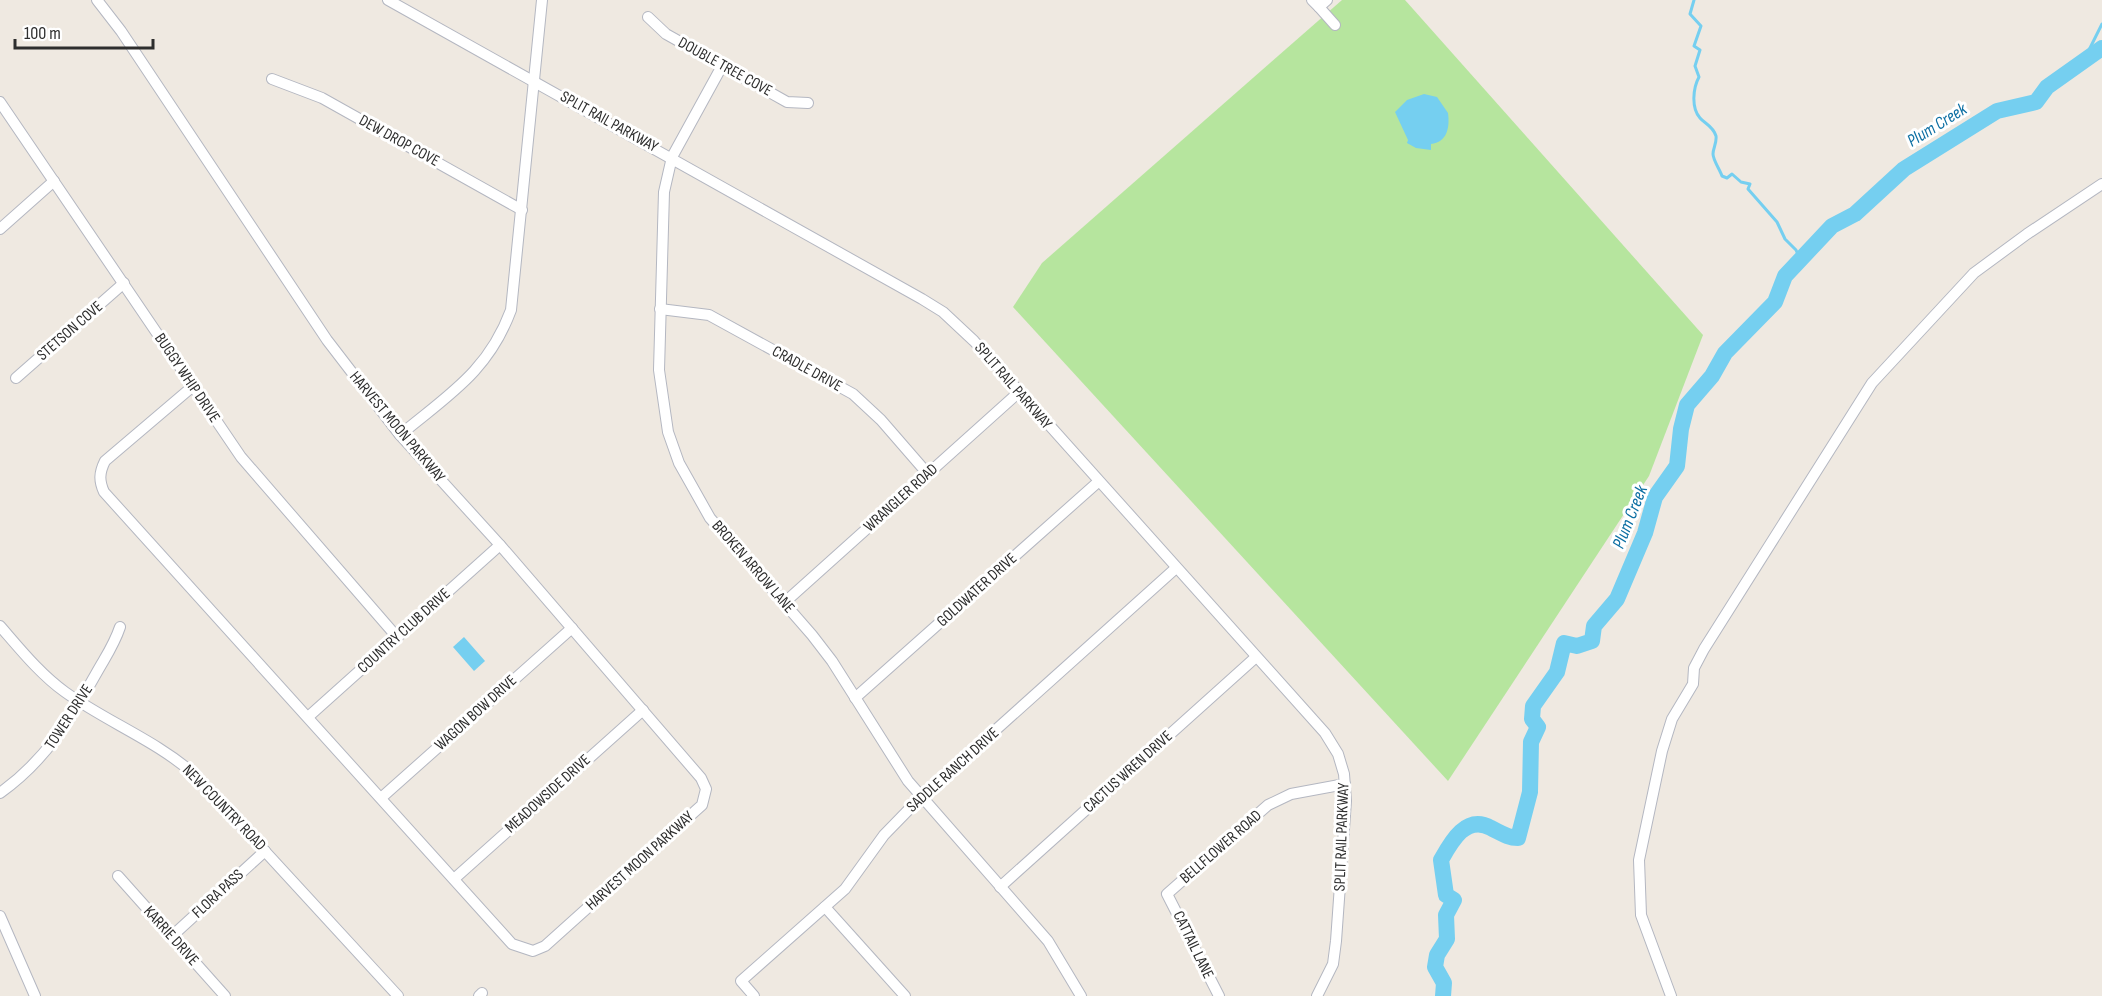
<svg xmlns="http://www.w3.org/2000/svg" width="2102" height="996" viewBox="0 0 2102 996" font-family="'Sofia Sans Condensed',sans-serif">
  <style>
    .green { fill: #b6e59e }
    .water { fill: #75cff0 }
    .lines { fill: none; stroke-linecap: round; stroke-linejoin: round }
    .stream { stroke: #75cff0; stroke-width: 3 }
    .river { stroke: #75cff0; stroke-width: 16 }
    .minor-casing { stroke: #b4b7c1; stroke-width: 12 }
    .minor { stroke: #fff; stroke-width: 10 }
    .labels { text-anchor: middle; dominant-baseline: central; stroke-width: 6; stroke-linejoin: round; paint-order: stroke }
    .street-label { font-size: 16px; fill: #2e2e2e; stroke: #fff }
    .water-label { font-size: 18px; font-style: italic; fill: #0d6fa3; stroke: #fff }
  </style>
  <rect width="100%" height="100%" fill="#efe9e1"/>
  <polygon class="green" points="1342,0 1405,0 1703,335 1649,476 1448,781 1013,307 1042,263"/>
  <g class="water">
    <path d="M1424 94 1437 97 1448 113C1450 128 1447 142 1431 144V150L1416 148 1407 143 1408 140 1395 112 1407 100Z"/>
    <polygon points="464,637 485,661 474,671 453,647"/>
  </g>
  <g class="lines">
    <g class="stream">
      <path d="M1694 0 1690 14 1701 26 1694 46 1700 50 1695 66 1699 77C1693 88 1691 108 1700 118 1705 124 1713 126 1716 136 1717 143 1713 148 1713 154 1713 160 1720 170 1722 176L1727 178 1732 174 1741 182 1750 184 1748 189 1777 222 1785 239 1796 250 1801 261"/>
      <polyline points="2088,59 2088,52 2102,24"/>
    </g>
    <path class="river" d="M1443 996 1444 983 1435 967 1437 955 1447 939 1446 915 1454 900 1446 895 1441 860C1451 842 1466 814 1491 828 1501 833 1508 838 1518 838L1530 792 1531 742 1538 727 1532 719 1533 706 1557 672 1564 643 1577 646 1592 641 1594 626 1617 599 1645 533 1655 497 1677 466 1681 429 1687 405 1712 376 1725 353 1775 302 1785 276 1832 226 1855 214 1904 169 1997 111 2036 102 2047 87 2102 48"/>
    <defs>
      <g id="minor">
        <path d="M97 0 121 31 327 340 400 435 500 545 701 778 706 789 702 805 545 946 533 951 512 944 104 492C99 481 99 473 105 461L192 387"/>
        <polyline points="388,0 922,299 943,312 974,341 1325,733 1338,754 1344,774 1346,801 1336,941 1333,964 1317,996"/>
        <polyline points="1312,0 1319,7 1327,0"/>
        <polyline points="1319,7 1335,25"/>
        <polyline points="648,17 666,34 787,102 808,103"/>
        <polyline points="722,66 672,157 664,192 659,370 668,432 679,463 710,518 812,635 832,661 908,781 1048,941 1081,996"/>
        <polyline points="272,79 322,98 522,210"/>
        <polyline points="0,102 241,457 397,637"/>
        <polyline points="0,229 54,181"/>
        <polyline points="660,309 709,315 853,394 881,420 927,473"/>
        <polyline points="16,378 124,283"/>
        <path d="M400 435C448 395 488 372 511 310L542 0"/>
        <polyline points="784,603 1018,393"/>
        <path d="M0 626C20 649 40 674 65 692 107 722 155 740 194 774L398 996"/>
        <polyline points="855,698 1098,482"/>
        <polyline points="308,717 500,545"/>
        <path d="M0 793C45 761 70 720 97 672 106 656 114 645 120 627"/>
        <polyline points="381,798 572,628"/>
        <polyline points="118,876 225,996"/>
        <polyline points="454,879 643,710"/>
        <polyline points="1000,887 1256,657"/>
        <polyline points="825,907 905,996"/>
        <polyline points="0,916 35,996"/>
        <polyline points="171,937 265,851"/>
        <polyline points="479,996 482,993"/>
        <polyline points="754,996 741,981 845,889 884,835 921,797 1176,568"/>
        <polyline points="1219,996 1167,894 1268,805 1291,794 1345,784"/>
        <polyline points="1671,996 1641,915 1639,860 1662,751 1672,719 1693,684 1694,668 1704,649 1872,383 1974,273 2027,234 2102,184"/>
      </g>
    </defs>
    <use href="#minor" class="minor-casing"/>
    <use href="#minor" class="minor"/>
  </g>
  <g class="labels">
    <g class="street-label">
      <text transform="translate(725 67) rotate(29)">DOUBLE TREE COVE</text>
      <text transform="translate(609 122) rotate(29)">SPLIT RAIL PARKWAY</text>
      <text transform="translate(399 141) rotate(29)">DEW DROP COVE</text>
      <text transform="translate(70 331) rotate(-41)">STETSON COVE</text>
      <text transform="translate(807 369) rotate(29)">CRADLE DRIVE</text>
      <text transform="translate(187 378) rotate(56)">BUGGY WHIP DRIVE</text>
      <text transform="translate(1013 386) rotate(49)">SPLIT RAIL PARKWAY</text>
      <text transform="translate(397 427) rotate(50)">HARVEST MOON PARKWAY</text>
      <text transform="translate(901 498) rotate(-42)">WRANGLER ROAD</text>
      <text transform="translate(753 567) rotate(49)">BROKEN ARROW LANE</text>
      <text transform="translate(977 590) rotate(-42)">GOLDWATER DRIVE</text>
      <text transform="translate(404 631) rotate(-42)">COUNTRY CLUB DRIVE</text>
      <text transform="translate(476 713) rotate(-42)">WAGON BOW DRIVE</text>
      <text transform="translate(69 717) rotate(-57)">TOWER DRIVE</text>
      <text transform="translate(953 770) rotate(-42)">SADDLE RANCH DRIVE</text>
      <text transform="translate(1128 772) rotate(-42)">CACTUS WREN DRIVE</text>
      <text transform="translate(548 794) rotate(-42)">MEADOWSIDE DRIVE</text>
      <text transform="translate(224 808) rotate(46)">NEW COUNTRY ROAD</text>
      <text transform="translate(1342 837) rotate(-88)">SPLIT RAIL PARKWAY</text>
      <text transform="translate(1221 847) rotate(-41)">BELLFLOWER ROAD</text>
      <text transform="translate(640 861) rotate(-42)">HARVEST MOON PARKWAY</text>
      <text transform="translate(218 894) rotate(-43)">FLORA PASS</text>
      <text transform="translate(171 936) rotate(48)">KARRIE DRIVE</text>
      <text transform="translate(1193 945) rotate(64)">CATTAIL LANE</text>
    </g>
    <g class="water-label">
      <text transform="translate(1937 125) rotate(-32)">Plum Creek</text>
      <text transform="translate(1630 517) rotate(-68)">Plum Creek</text>
    </g>
  </g>
  <path d="M15 39v9h138v-9" fill="none" stroke="#2e2e2e" stroke-width="3"/>
  <text x="24" y="39" font-size="18" fill="#2e2e2e" stroke="#ffffff" stroke-width="4.5" paint-order="stroke">100 m</text>
</svg>
